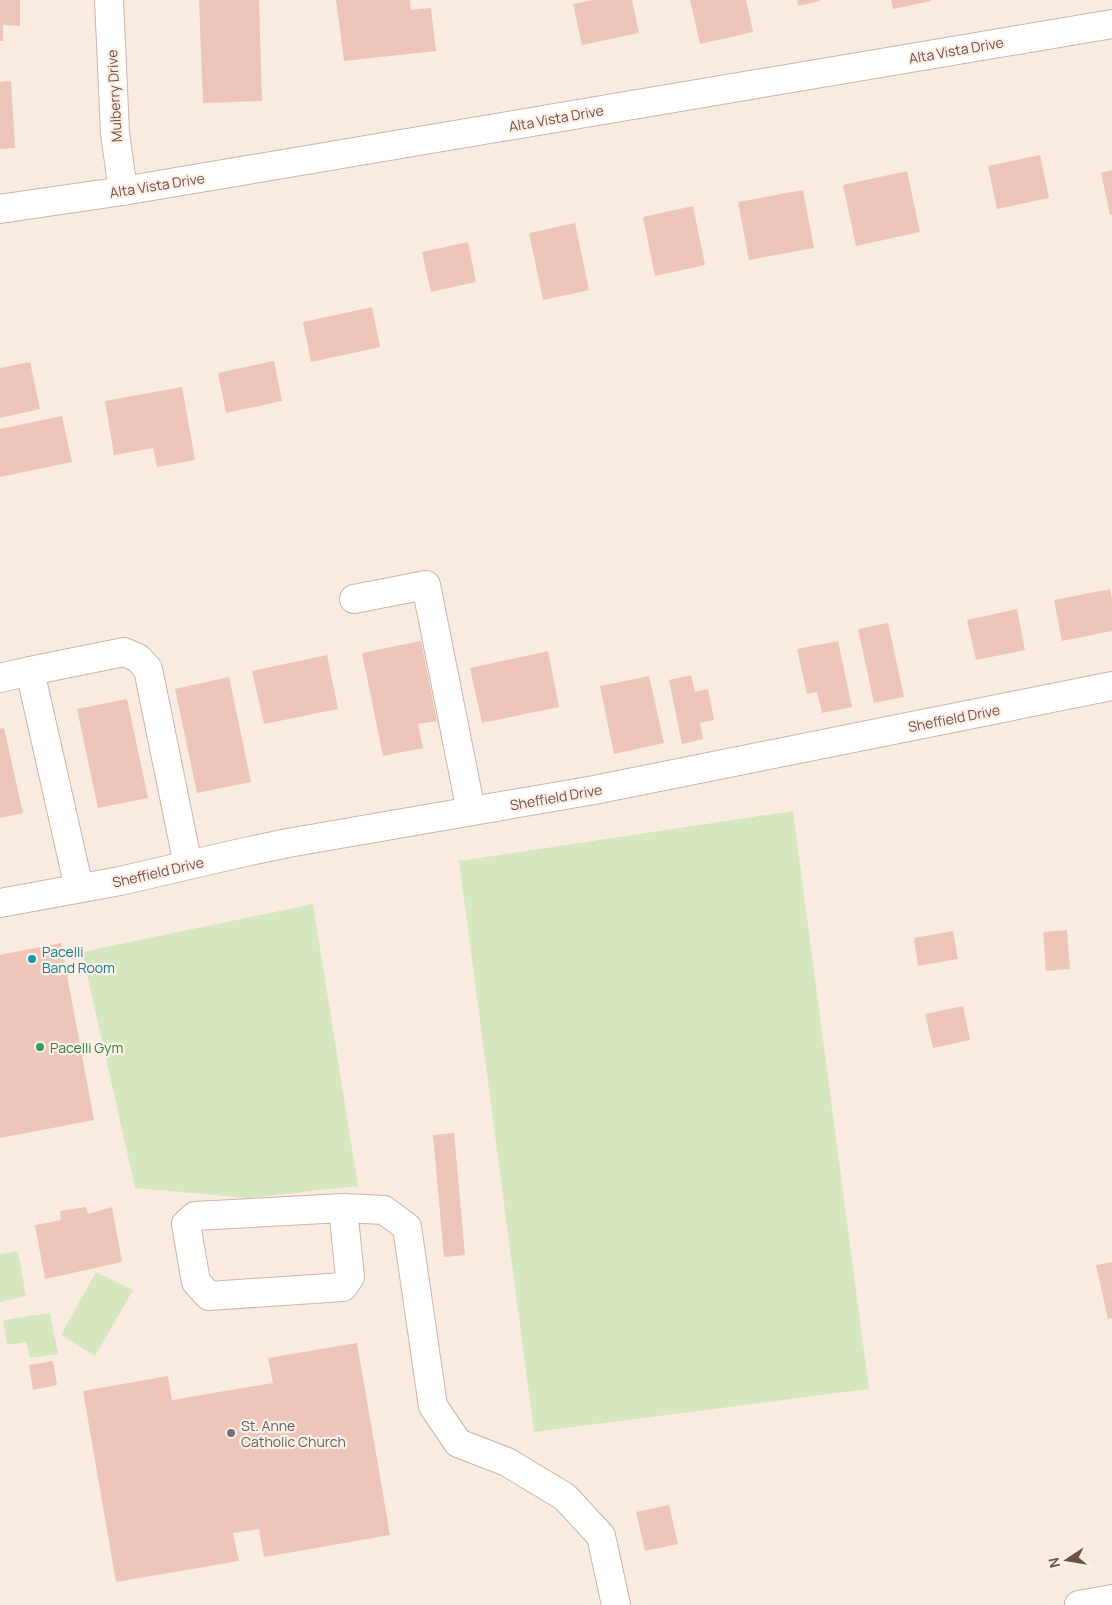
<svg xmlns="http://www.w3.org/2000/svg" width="1112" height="1605" viewBox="0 0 1112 1605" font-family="Manrope,sans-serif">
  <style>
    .green { fill: #d6e7c0 }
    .building { fill: #eec5b9 }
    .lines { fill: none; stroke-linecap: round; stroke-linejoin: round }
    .minor-casing { stroke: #ccb4aa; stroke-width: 30 }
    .minor { stroke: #fff; stroke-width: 28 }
    .culture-dot { fill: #0f9aa8; stroke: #fef0e5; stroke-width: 2 }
    .leisure-dot { fill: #2e9e5b; stroke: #fef0e5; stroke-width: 2 }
    .worship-dot { fill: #6b7280; stroke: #fef0e5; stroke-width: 2 }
    .labels { text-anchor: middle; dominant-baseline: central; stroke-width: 4.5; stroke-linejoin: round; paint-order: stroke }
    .street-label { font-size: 14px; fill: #6f5049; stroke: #fef0e5 }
    .culture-label { font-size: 14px; fill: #0d838f; stroke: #fef0e5; text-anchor: start }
    .leisure-label { font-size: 14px; fill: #27864d; stroke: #fef0e5; text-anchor: start }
    .worship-label { font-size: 14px; fill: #5b616d; stroke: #fef0e5; text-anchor: start }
  </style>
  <rect width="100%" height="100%" fill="#faebe0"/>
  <g class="green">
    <polygon points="793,811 869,1389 534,1432 459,861"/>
    <polygon points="313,904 358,1186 248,1198 135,1188 82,952"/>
    <polygon points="18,1251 26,1296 0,1302 0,1254"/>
    <polygon points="96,1272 133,1290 95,1356 61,1335"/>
    <polygon points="50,1313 58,1354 30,1358 26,1342 7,1345 3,1320"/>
  </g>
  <g class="building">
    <polygon points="0,0 20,0 20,26 3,25 3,41 0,41"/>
    <polygon points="199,0 259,0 262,101 203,103"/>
    <polygon points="336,0 410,0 411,10 431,8 436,51 344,61"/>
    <polygon points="593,0 632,0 639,33 582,45 573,4"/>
    <polygon points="690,0 746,0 753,32 700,44"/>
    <polygon points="797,0 820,0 820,1 798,6"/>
    <polygon points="891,0 931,0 931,1 893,9"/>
    <polygon points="11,81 15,148 0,149 0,82"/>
    <polygon points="1040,155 1049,198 997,209 988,166"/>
    <polygon points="1112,170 1112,215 1110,215 1101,173"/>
    <polygon points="907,171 920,232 856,246 843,185"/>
    <polygon points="803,190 814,248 749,260 738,202"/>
    <polygon points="693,206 705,265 655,276 643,217"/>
    <polygon points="575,223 589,290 543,300 529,233"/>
    <polygon points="468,242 476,282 431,292 422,252"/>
    <polygon points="372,307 380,347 311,362 303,322"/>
    <polygon points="274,361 282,401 226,413 218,373"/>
    <polygon points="30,362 40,409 0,418 0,368"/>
    <polygon points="182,387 195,460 157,467 153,448 114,455 105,401"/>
    <polygon points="62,416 72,462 0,477 0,429"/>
    <polygon points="1110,589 1112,600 1112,631 1062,641 1054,600"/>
    <polygon points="1017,609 1025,650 976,660 967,620"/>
    <polygon points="888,623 904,697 874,703 858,629"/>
    <polygon points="421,641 437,721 418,724 423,748 383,756 362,653"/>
    <polygon points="838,641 852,707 822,713 817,692 807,694 797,649"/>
    <polygon points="548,651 559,707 482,723 470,668"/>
    <polygon points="327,655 338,709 264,724 252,671"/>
    <polygon points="691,675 695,692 708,689 714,720 700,723 703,739 682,744 669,680"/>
    <polygon points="649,676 664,743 614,754 600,686"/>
    <polygon points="229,677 251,782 197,793 175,689"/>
    <polygon points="127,699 148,798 98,808 77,709"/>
    <polygon points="4,728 23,813 0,818 0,729"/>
    <polygon points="1067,930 1070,969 1046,971 1043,932"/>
    <polygon points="953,931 958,959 918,966 914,938"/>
    <polygon points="61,943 94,1120 0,1138 0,955"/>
    <polygon points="963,1006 970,1040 933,1048 925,1014"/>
    <polygon points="454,1133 465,1255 444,1257 433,1135"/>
    <polygon points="86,1207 88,1214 112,1207 122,1262 45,1279 35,1225 61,1220 60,1211"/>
    <polygon points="1112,1262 1112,1318 1108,1319 1096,1265"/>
    <polygon points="357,1343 390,1535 264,1557 259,1529 233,1533 239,1561 116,1582 83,1391 168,1376 172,1400 273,1383 268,1358"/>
    <polygon points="53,1361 57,1385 33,1390 29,1365"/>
    <polygon points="669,1505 678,1544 645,1551 636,1512"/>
  </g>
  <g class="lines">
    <defs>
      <g id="minor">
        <polyline points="109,0 115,133 123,191"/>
        <polyline points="0,209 123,191 1112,24"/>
        <polyline points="354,599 426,585 471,811"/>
        <polyline points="30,671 124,652 138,658 148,669 188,865"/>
        <polyline points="0,678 30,671 79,888"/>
        <polyline points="0,903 120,881 245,852 288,843 594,790 1112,686"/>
        <polyline points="343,1208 384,1210 407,1227 433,1406 458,1443 507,1462 565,1497 601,1536 616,1605"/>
        <polygon points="343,1208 350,1277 343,1287 209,1296 196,1282 186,1224 195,1216"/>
        <polyline points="1079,1605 1112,1599"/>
      </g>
    </defs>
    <use href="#minor" class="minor-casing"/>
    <use href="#minor" class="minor"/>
  </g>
  <circle class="culture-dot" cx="32" cy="959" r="5"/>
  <circle class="leisure-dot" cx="40" cy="1047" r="5"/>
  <circle class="worship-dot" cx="231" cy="1433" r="5"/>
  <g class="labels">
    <g class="street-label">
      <text transform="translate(956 50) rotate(-10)">Alta Vista Drive</text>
      <text transform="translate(114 96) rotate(-93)">Mulberry Drive</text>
      <text transform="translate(556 118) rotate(-10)">Alta Vista Drive</text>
      <text transform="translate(157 185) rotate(-9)">Alta Vista Drive</text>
      <text transform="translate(954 718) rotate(-11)">Sheffield Drive</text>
      <text transform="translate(556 797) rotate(-10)">Sheffield Drive</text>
      <text transform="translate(158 872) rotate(-13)">Sheffield Drive</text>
    </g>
    <g class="culture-label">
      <text x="42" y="951">Pacelli<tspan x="42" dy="16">Band Room</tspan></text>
    </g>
    <g class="leisure-label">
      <text x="50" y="1047">Pacelli Gym</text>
    </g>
    <g class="worship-label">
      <text x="241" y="1425">St. Anne<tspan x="241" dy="16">Catholic Church</tspan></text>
    </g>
  </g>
  <g transform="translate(1067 1560) rotate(258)" stroke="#fef0e5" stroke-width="4" paint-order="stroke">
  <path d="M0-4L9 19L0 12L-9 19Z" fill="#6f5049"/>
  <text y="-8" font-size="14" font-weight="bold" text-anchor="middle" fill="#6f5049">N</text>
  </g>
</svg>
